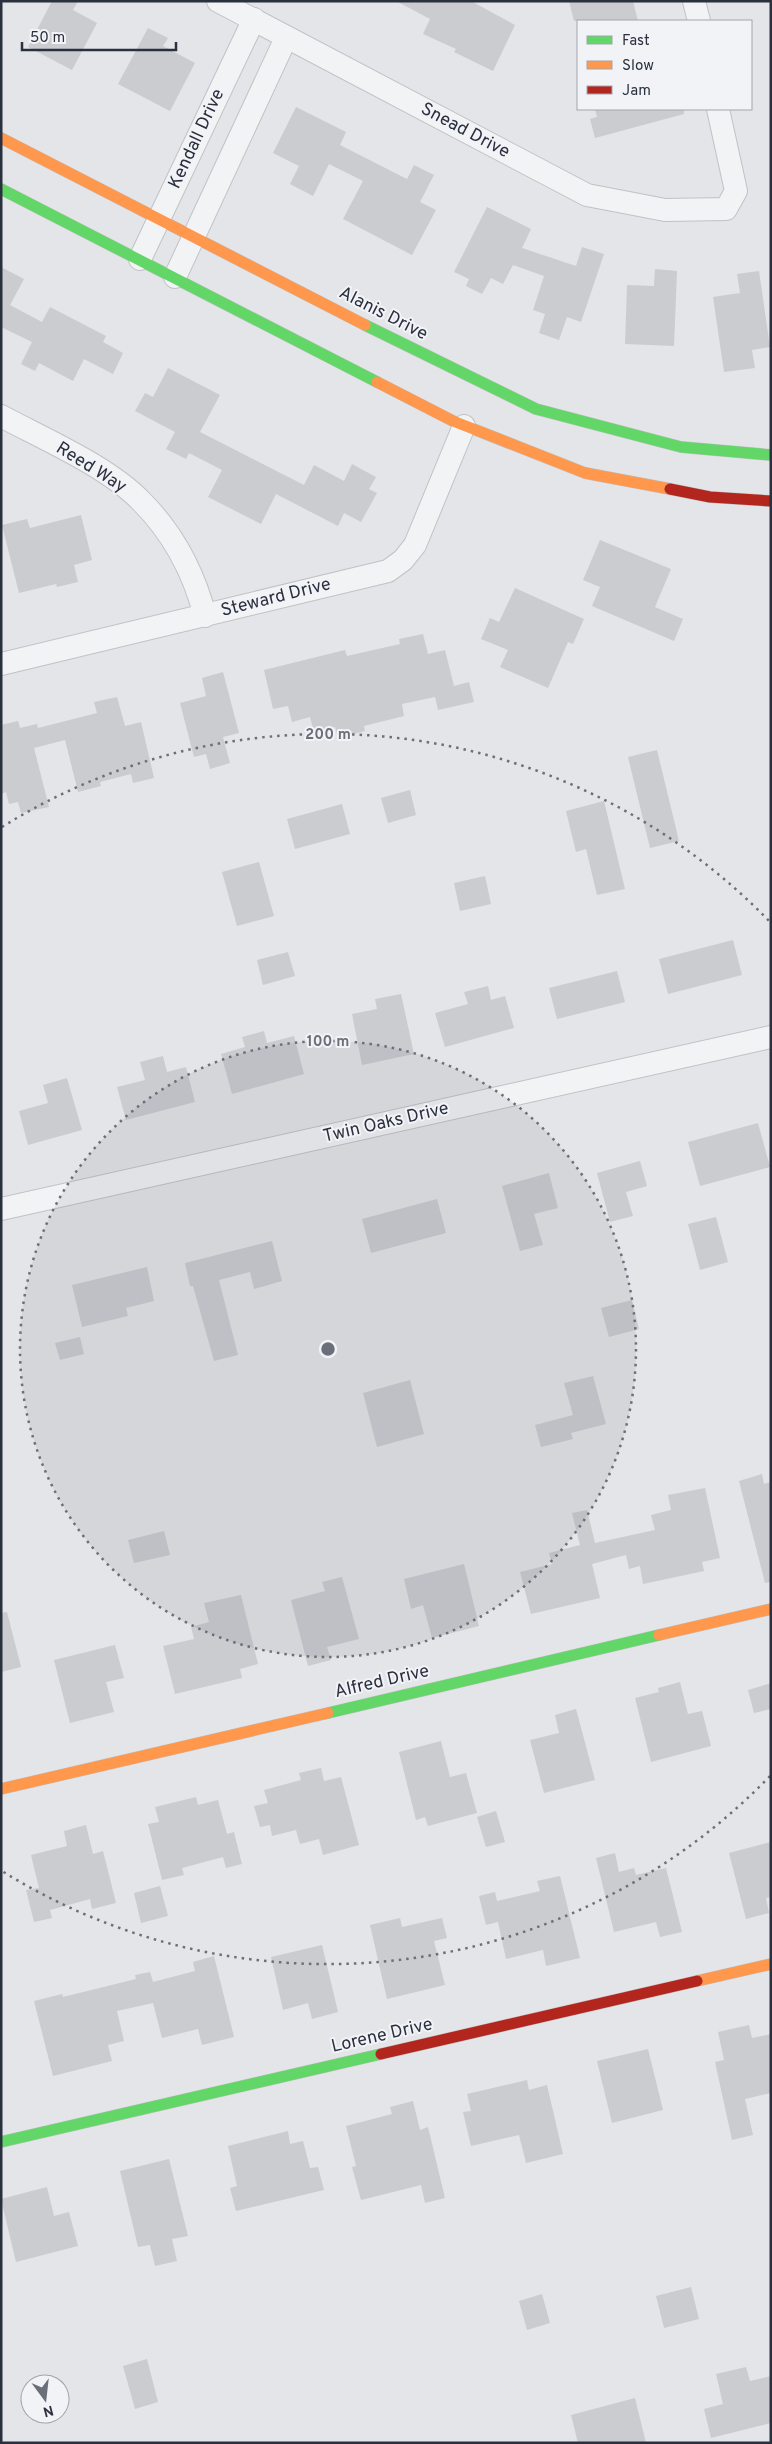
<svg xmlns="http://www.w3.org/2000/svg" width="772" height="2444" viewBox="0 0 772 2444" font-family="Overpass,sans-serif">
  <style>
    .building { fill: #caccd0 }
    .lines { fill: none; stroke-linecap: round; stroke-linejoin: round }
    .street-casing { stroke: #c0c2c4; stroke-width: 24 }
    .fast-casing { stroke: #c0c2c4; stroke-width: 12 }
    .slow-casing { stroke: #c0c2c4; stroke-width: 12 }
    .jam-casing { stroke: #c0c2c4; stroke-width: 12 }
    .street { stroke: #f2f3f5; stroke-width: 22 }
    .fast { stroke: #63d668; stroke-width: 11 }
    .slow { stroke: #ff974d; stroke-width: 11 }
    .jam { stroke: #b3261e; stroke-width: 11 }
    .ring { fill: none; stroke: #6b6f7a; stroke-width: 2.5; stroke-dasharray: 2.5 5 }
    .labels { text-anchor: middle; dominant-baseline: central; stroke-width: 4; stroke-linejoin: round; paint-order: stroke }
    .street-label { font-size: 18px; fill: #2b303f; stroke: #f1f3f7 }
    .centre { fill: #6b6f7a; stroke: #f1f3f7; stroke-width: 2.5 }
    .ring-label { font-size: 15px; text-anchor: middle; font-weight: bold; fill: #6b6f7a; stroke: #f1f3f7; stroke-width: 4; stroke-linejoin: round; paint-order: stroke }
  </style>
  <rect width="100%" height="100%" fill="#e3e5e8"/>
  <g class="building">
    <polygon points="52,1 78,1 73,10 97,23 72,70 28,47"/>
    <polygon points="396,1 471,1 515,25 493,71 454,52 456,49 423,34 430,19"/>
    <polygon points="569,1 633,1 638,21 574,21"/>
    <polygon points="148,28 168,38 163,46 195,63 170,111 118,84"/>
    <polygon points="296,107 346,132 340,145 407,179 414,165 434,175 420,202 436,210 412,255 343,219 363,181 329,164 313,196 290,184 299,166 273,153"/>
    <polygon points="595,109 684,109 684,114 595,138 590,119 597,117"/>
    <polygon points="487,207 531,229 522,248 576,266 582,247 604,254 581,322 567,317 559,340 539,333 545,314 533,310 544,276 513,265 503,284 491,278 482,294 466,286 469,279 454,272"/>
    <polygon points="1,267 24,279 10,305 42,322 50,307 106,336 103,342 123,353 113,374 84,359 73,381 39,363 35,371 21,364 32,342 1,327"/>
    <polygon points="655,269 677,271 674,346 625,344 627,285 654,286"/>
    <polygon points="759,271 770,347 752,350 755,368 724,372 713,297 740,293 737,274"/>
    <polygon points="168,368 220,395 200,432 304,485 314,465 344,481 352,464 376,477 369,489 377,493 361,522 344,513 338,526 276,494 261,524 208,497 222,470 189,453 186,459 166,449 175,432 135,411 145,393 153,397"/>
    <polygon points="81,515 92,560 74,565 78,582 57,587 56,584 19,593 2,525 27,519 30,528"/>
    <polygon points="600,540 671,569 655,607 683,619 674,641 592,606 600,587 583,580"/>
    <polygon points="515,588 584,619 573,644 568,642 548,688 500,667 508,650 481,639 490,618 499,622"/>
    <polygon points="423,634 428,654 445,650 454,686 469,682 474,702 438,710 435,697 402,704 404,716 364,726 365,731 338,738 335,727 314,732 310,717 292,722 288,706 273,709 264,670 345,650 347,656 400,644 399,639"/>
    <polygon points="223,672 239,733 223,737 230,763 210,769 206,754 194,757 180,703 206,696 202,678"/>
    <polygon points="117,697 125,726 141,722 154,778 133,783 131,774 100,782 101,786 78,792 65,740 34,748 49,807 21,813 18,802 9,804 6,792 1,794 1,725 18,721 20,728 37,724 38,728 97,713 94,702"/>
    <polygon points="657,750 679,841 650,848 628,757"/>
    <polygon points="410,790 416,815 388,823 381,798"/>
    <polygon points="604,801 625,889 597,895 586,849 576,852 566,811"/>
    <polygon points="342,804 350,834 295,849 287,819"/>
    <polygon points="259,862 274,916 237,926 222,872"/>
    <polygon points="485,876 491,904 460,911 454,883"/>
    <polygon points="733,940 742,975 668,994 659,959"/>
    <polygon points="288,952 295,976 263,985 257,960"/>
    <polygon points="617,971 625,1002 557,1019 549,988"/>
    <polygon points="488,986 491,1000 505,996 514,1028 445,1047 435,1013 468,1004 464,992"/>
    <polygon points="401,994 414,1054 362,1065 352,1014 377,1009 375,999"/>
    <polygon points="264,1031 267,1043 294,1036 304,1074 232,1094 221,1054 245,1047 242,1037"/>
    <polygon points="163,1056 167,1072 186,1067 195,1102 126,1120 117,1087 145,1080 140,1062"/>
    <polygon points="67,1078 82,1130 28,1145 19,1111 48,1103 43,1085"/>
    <polygon points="758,1123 770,1167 700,1186 688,1142"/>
    <polygon points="640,1161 647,1186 626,1192 633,1216 610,1222 597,1173"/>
    <polygon points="549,1173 558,1208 534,1214 543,1245 520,1251 502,1186"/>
    <polygon points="437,1199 446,1233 371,1253 362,1219"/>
    <polygon points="716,1217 728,1262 700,1270 688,1224"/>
    <polygon points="272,1241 282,1281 254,1289 250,1272 219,1280 238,1355 214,1361 193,1286 190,1286 185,1263"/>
    <polygon points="147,1267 154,1301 126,1308 128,1316 82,1327 72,1285"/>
    <polygon points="632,1300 639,1329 609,1337 601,1308"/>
    <polygon points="80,1337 84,1354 60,1360 55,1343"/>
    <polygon points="593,1376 606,1424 571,1433 573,1439 541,1447 535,1425 573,1415 564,1383"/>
    <polygon points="410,1380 424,1434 377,1447 363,1393"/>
    <polygon points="762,1474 764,1484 771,1482 771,1582 765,1583 739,1481"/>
    <polygon points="705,1488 720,1558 702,1562 704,1571 643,1584 640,1566 629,1569 626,1555 592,1564 600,1598 531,1614 520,1572 552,1564 549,1553 580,1545 572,1513 587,1510 595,1543 655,1530 651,1515 671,1510 668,1495"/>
    <polygon points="164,1531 170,1555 134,1563 128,1540"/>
    <polygon points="464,1564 479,1626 432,1638 423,1605 411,1609 404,1579"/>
    <polygon points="342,1577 359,1639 327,1647 331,1660 308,1666 291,1600 325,1591 322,1582"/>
    <polygon points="241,1595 258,1664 240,1669 242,1678 175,1694 163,1646 194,1639 191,1627 209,1622 204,1603"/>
    <polygon points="7,1612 21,1667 1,1672 1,1613"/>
    <polygon points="115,1645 124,1678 106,1682 114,1712 70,1723 54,1660"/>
    <polygon points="680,1682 688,1714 702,1711 711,1746 651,1762 635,1698 659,1692 658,1688"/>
    <polygon points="771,1683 771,1709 754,1713 748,1690"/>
    <polygon points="576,1709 595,1780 544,1793 530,1740 559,1733 555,1715"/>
    <polygon points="441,1741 450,1777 466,1773 477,1813 428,1826 425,1817 416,1820 399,1752"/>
    <polygon points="321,1768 324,1781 341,1777 359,1845 323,1855 319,1839 300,1844 296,1830 272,1836 270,1825 260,1827 254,1806 268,1803 264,1790 301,1780 299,1773"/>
    <polygon points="196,1797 198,1805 218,1800 227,1834 234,1832 242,1864 226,1868 223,1857 182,1868 184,1875 162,1880 148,1824 159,1822 155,1807"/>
    <polygon points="496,1811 505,1842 486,1847 477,1817"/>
    <polygon points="86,1825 93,1854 103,1851 116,1903 92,1909 90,1899 50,1910 52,1918 34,1922 26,1890 39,1888 31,1855 67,1846 64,1831"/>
    <polygon points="771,1842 771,1897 766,1898 769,1913 746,1919 729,1853"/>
    <polygon points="615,1853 619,1872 634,1868 636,1875 666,1868 682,1932 660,1937 656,1922 614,1932 596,1858"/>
    <polygon points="560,1876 580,1958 546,1966 543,1950 506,1959 498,1922 486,1925 479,1896 495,1892 497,1901 540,1891 537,1881"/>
    <polygon points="160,1886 168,1916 141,1923 134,1893"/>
    <polygon points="400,1918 402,1927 442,1918 447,1938 434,1941 445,1985 387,1999 370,1925"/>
    <polygon points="322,1945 338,2012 312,2019 308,2003 283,2010 271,1957"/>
    <polygon points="214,1956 234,2037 202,2045 198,2029 162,2038 153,2003 117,2011 124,2041 108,2045 112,2061 53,2076 34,2001 62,1994 63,1997 136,1979 135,1975 150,1972 153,1982 195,1971 193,1962"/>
    <polygon points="749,2025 752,2038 771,2034 771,2093 745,2099 753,2135 732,2140 715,2062 724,2060 718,2032"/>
    <polygon points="648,2049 663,2110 612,2123 597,2061"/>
    <polygon points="527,2080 529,2090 547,2085 563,2154 526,2163 519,2135 471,2146 463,2112 471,2111 467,2094"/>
    <polygon points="413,2101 420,2130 428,2127 445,2198 425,2203 421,2185 361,2200 352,2167 356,2166 346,2126 392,2114 390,2107"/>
    <polygon points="288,2131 290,2144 303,2141 310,2168 318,2167 324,2190 236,2211 230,2188 237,2186 228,2146"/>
    <polygon points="169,2159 188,2236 172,2239 177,2261 155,2266 150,2245 138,2247 120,2171"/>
    <polygon points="47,2187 54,2216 69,2212 78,2246 16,2262 1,2199"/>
    <polygon points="691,2287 699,2319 664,2328 656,2296"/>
    <polygon points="542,2294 550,2323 527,2330 519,2301"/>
    <polygon points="147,2359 158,2402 135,2409 123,2366"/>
    <polygon points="746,2367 750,2381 771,2376 771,2423 711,2438 704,2409 723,2404 716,2374"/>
    <polygon points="635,2398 646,2443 578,2443 571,2415"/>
  </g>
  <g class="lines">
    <defs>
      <g id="street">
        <polyline points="218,1 587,195 665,210 726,209 736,191 718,109"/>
        <polyline points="694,1 699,21"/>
        <polyline points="140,259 254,19"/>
        <polyline points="175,277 286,38"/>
        <path d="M1 416C44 439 107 466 141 501 173 533 194 573 205 616"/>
        <polyline points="1,664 388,571 403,560 415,545 464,426"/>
        <polyline points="1,1209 771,1037"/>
      </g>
      <g id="fast">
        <polyline points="1,189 377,382"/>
        <polyline points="365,325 536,409 681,447 771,455"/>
        <polyline points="328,1713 659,1635"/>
        <polyline points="1,2142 381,2054"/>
      </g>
      <g id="slow">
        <polyline points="1,138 365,325"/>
        <polyline points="377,382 453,421 585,473 670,489"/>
        <polyline points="659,1635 771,1609"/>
        <polyline points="1,1789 328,1713"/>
        <polyline points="697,1981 771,1964"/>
      </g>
      <g id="jam">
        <polyline points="670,489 710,497 771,501"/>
        <polyline points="381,2054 697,1981"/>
      </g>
    </defs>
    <use href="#street" class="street-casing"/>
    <use href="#fast" class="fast-casing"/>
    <use href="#slow" class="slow-casing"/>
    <use href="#jam" class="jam-casing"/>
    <use href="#street" class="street"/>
    <use href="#fast" class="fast"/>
    <use href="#slow" class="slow"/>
    <use href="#jam" class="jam"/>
  </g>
  <circle cx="328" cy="1349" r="308" fill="#6b6f7a" fill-opacity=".12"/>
  <g class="ring">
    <circle cx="328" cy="1349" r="308"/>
    <path d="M770 1776A615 615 0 0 1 2 1871M2 827A615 615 0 0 1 770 922"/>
  </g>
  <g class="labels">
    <g class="street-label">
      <text transform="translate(465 131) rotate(28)">Snead Drive</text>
      <text transform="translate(197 139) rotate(-65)">Kendall Drive</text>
      <text transform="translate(383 314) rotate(27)">Alanis Drive</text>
      <text transform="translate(91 468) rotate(32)">Reed Way</text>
      <text transform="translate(276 598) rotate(-14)">Steward Drive</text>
      <text transform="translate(386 1123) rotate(-13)">Twin Oaks Drive</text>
      <text transform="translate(382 1682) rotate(-13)">Alfred Drive</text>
      <text transform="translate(382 2036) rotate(-13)">Lorene Drive</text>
    </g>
  </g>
  <circle cx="328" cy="1349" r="8" class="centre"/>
  <g class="ring-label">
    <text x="328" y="739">200 m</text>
    <text x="328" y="1046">100 m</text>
  </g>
  <rect width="772" height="2444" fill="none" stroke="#2b303f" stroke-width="5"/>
  <rect x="577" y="20" width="175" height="90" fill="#f1f3f7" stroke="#a2a5ad"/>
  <rect x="587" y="36" width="25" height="8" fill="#63d668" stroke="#a2a5ad"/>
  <text x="622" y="45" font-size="15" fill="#2b303f">Fast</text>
  <rect x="587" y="61" width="25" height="8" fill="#ff974d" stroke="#a2a5ad"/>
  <text x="622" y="70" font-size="15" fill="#2b303f">Slow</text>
  <rect x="587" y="86" width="25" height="8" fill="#b3261e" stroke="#a2a5ad"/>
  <text x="622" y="95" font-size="15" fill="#2b303f">Jam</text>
  <g transform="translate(45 2399) rotate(165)"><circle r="24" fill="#f1f3f7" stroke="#a2a5ad"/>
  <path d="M0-4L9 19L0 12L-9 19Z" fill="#6b6f7a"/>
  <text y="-8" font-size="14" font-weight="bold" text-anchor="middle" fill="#2b303f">N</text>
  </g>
  <path d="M22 42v8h154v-8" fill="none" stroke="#2b303f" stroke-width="2.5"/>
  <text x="30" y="42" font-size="15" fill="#2b303f" stroke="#f1f3f7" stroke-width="4" paint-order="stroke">50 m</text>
</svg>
